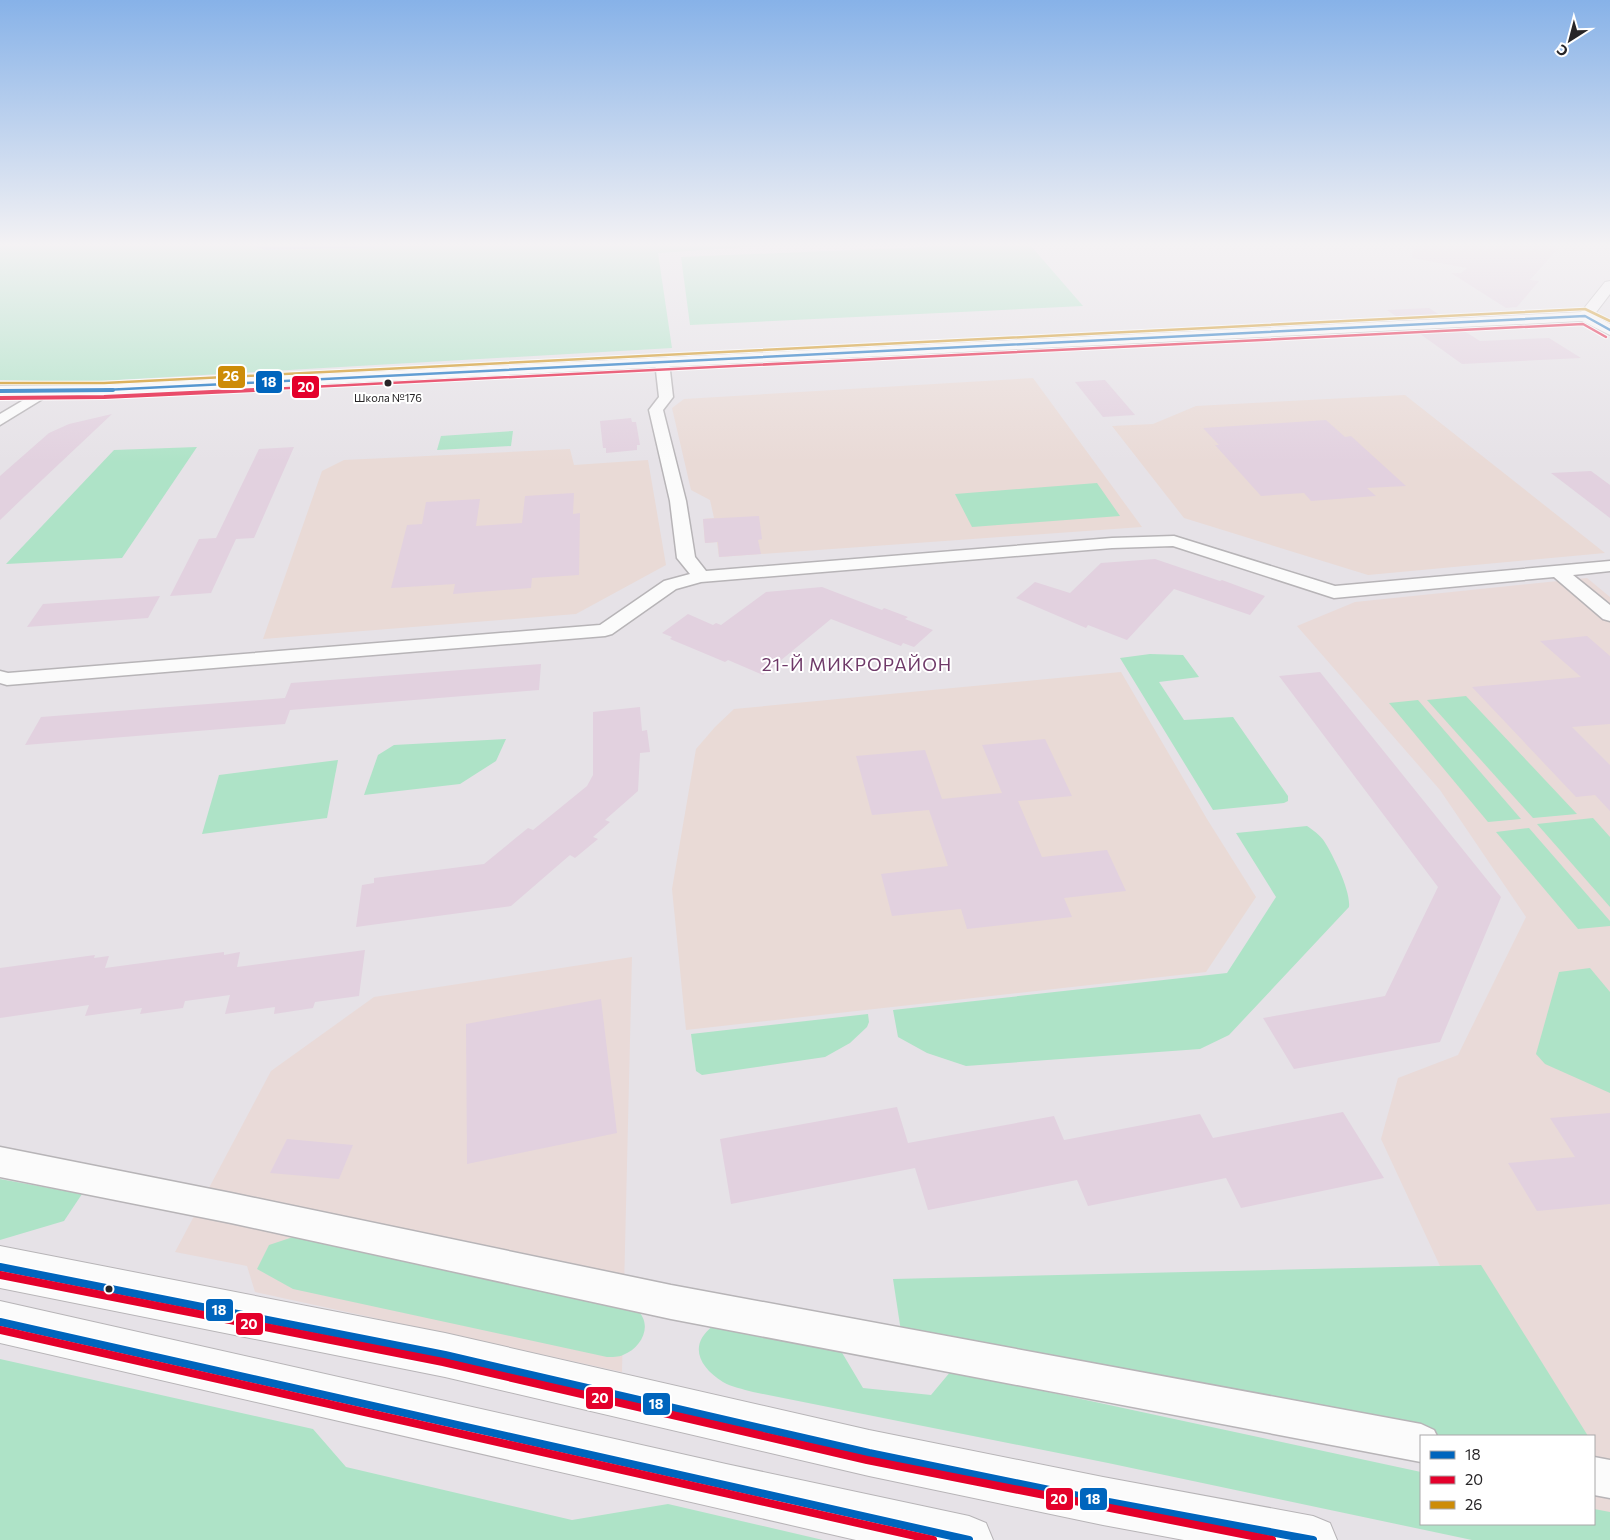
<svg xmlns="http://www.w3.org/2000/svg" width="1610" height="1540" viewBox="0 0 1610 1540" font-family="Commissioner,sans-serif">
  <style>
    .commercial { fill: #e9dad8 }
    .education { fill: #e9dad6 }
    .green { fill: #aee3c7 }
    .water { fill: #96b0e9 }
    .building { fill: #e2d1df }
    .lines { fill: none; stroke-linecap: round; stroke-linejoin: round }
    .minor-casing { stroke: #b7b4b7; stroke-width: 3 }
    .tertiary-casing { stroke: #b7b4b7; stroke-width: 2 }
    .secondary-casing { stroke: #b7b4b7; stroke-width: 2 }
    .minor { fill: #fbfbfb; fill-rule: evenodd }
    .tertiary { fill: #fbfbfb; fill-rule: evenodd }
    .secondary { fill: #fbfbfb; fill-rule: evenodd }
    .bus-1-far2-casing { stroke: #fff; stroke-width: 4.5 }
    .bus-1-far1-casing { stroke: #fff; stroke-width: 6 }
    .bus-1-casing { stroke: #fff; stroke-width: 11 }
    .bus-2-far2-casing { stroke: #fff; stroke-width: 4.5 }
    .bus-2-far1-casing { stroke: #fff; stroke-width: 6 }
    .bus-2-casing { stroke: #fff; stroke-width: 11 }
    .bus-3-casing { stroke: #fff; stroke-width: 4.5 }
    .bus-1-far2 { stroke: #0065bd; stroke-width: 2.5 }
    .bus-1-far1 { stroke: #0065bd; stroke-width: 4 }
    .bus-1 { stroke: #0065bd; stroke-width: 8 }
    .bus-2-far2 { stroke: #e4002b; stroke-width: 2.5 }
    .bus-2-far1 { stroke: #e4002b; stroke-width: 4 }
    .bus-2 { stroke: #e4002b; stroke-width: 8 }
    .bus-3 { stroke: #cd8c08; stroke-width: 2.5 }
    .bus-dot { fill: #272527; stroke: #fff; stroke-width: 2 }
    .labels { text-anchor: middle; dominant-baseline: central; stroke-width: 4; stroke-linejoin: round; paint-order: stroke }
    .far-bus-label { font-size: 11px; fill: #272527; stroke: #fff }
    .quarter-label { font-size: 18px; letter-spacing: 1px; fill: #6f3a69; stroke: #fff }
    .line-badge { stroke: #fff; stroke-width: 2 }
    .badge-label { font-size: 14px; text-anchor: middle; font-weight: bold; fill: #fff }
  </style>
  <rect width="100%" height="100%" fill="#e6e2e7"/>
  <g class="commercial">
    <polygon points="1587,578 1610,597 1610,1523 1594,1524 1594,1436 1519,1436 1381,1139 1398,1078 1458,1055 1526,917 1440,790 1297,626 1355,602"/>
    <polygon points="632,957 622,1372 255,1292 247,1266 175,1252 271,1071 374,997"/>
  </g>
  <g class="education">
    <polygon points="1033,378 1142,527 719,557 717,542 705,543 703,519 714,518 710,500 691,490 672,408 684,399"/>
    <polygon points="1405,395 1605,553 1368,575 1184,518 1112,426 1153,424 1196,406"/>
    <polygon points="570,449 574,465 648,460 666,565 576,614 263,639 322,471 344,460"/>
    <polygon points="1121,672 1207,819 1256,897 1206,972 686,1030 672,889 696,749 715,727 734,709"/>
  </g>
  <g class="green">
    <polygon points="0,246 254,246 265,250 425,246 761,246 658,253 672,348 82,382 0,380"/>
    <polygon points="949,246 1031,246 1083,306 690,325 681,257"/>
    <polygon points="513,431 511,446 437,450 441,436"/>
    <polygon points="197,447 122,558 6,564 114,450"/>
    <polygon points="1097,483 1120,516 972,527 955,494"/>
    <polygon points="1150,654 1183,655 1199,677 1159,682 1184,720 1233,717 1288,796 1288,801 1284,803 1213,810 1120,658"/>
    <polygon points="1466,696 1577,814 1533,818 1427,700"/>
    <polygon points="1418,700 1521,819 1488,822 1389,703"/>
    <polygon points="506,739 496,761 460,784 364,795 378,755 394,745"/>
    <polygon points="338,760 327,818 202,834 219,775"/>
    <polygon points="1593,818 1610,837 1610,907 1537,824"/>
    <path d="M1307 826C1313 830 1320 835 1324 841 1333 855 1351 891 1349 907L1229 1035 1200 1049 966 1066 927 1053 898 1037 893 1010 1227 973 1276 897 1236 833Z"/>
    <polygon points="1529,828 1610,921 1610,926 1578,929 1496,832"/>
    <polygon points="1590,968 1610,992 1610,1093 1545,1064 1536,1054 1559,972"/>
    <polygon points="868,1014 869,1022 867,1027 850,1043 825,1057 702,1075 696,1071 691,1034"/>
    <polygon points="0,1179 82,1194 64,1221 0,1240"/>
    <path d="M299 1235 635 1308C654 1323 643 1347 623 1355 619 1357 612 1357 607 1357L293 1289 257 1269 269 1245Z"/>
    <polygon points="1481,1265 1588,1436 1432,1436 902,1338 893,1279"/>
    <path d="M713 1326 841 1351 863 1388 931 1395 951 1371 1421 1472V1524H1594V1509L1610 1512V1540H1472L1108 1463 753 1392C743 1389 731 1387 723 1382 699 1367 688 1345 713 1326Z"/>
    <polygon points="0,1359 313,1429 346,1467 572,1520 668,1504 823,1540 0,1540"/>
  </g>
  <polygon class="water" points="254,246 425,246 265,250"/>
  <g class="building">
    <polygon points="1413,246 1560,246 1530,280 1539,281 1517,307 1506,308 1451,273 1461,273 1467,268 1412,258"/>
    <polygon points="1429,308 1443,317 1400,319 1387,310"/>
    <polygon points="1461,329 1480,341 1549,338 1581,358 1462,364 1416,331"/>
    <polygon points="1105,380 1135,415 1103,417 1075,382"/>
    <polygon points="112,414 25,496 0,520 0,476 49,433 69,424"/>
    <polygon points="631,418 632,422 636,422 640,445 637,445 637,450 606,453 606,448 603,448 600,421"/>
    <polygon points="1326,420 1345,437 1351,436 1406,486 1367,488 1376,496 1311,501 1304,493 1261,496 1215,445 1219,445 1203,428"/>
    <polygon points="294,447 254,538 236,539 211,593 170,596 199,539 216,538 259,449"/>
    <polygon points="1591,471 1610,485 1610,518 1551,473"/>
    <polygon points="574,493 573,514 580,513 579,575 532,578 531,588 453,594 455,584 391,588 407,525 422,524 426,502 480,499 476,526 522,523 525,496"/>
    <polygon points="759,516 762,539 758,540 761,554 719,557 718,542 705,543 703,519"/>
    <polygon points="1155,559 1220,581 1222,580 1265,596 1250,615 1174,589 1127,640 1088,625 1086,628 1016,598 1035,582 1070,593 1101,563"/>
    <polygon points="822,587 882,610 884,608 908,617 905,619 933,630 914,647 903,643 901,646 831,619 763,675 728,660 725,662 670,639 672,637 662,633 688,614 713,625 716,623 721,625 766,592"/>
    <polygon points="160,596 148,618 27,627 43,604"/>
    <polygon points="1587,636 1610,656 1610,724 1572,727 1610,765 1610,811 1595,795 1576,797 1472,687 1581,677 1540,641"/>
    <polygon points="541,664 539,690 290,710 285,724 25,745 41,717 285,698 291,683"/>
    <polygon points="1320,672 1501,897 1440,1042 1294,1069 1263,1018 1385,996 1438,887 1279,676"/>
    <polygon points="640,707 642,731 647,730 650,752 640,753 638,791 605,820 610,822 593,837 598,839 575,858 570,855 511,906 356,927 362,885 374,883 374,878 484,864 528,828 533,830 587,786 593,775 593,712"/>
    <polygon points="1045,739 1072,796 1018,801 1042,857 1107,850 1126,891 1064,898 1072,917 967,929 961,909 892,916 881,874 948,866 929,810 872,815 856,756 925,750 942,799 1002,793 982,745"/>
    <polygon points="365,950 359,996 315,1002 313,1008 274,1014 275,1007 225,1014 230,995 185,1001 183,1008 140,1014 142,1008 85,1016 89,1005 0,1018 0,968 95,955 94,958 109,956 105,968 224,952 224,955 240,952 237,967"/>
    <polygon points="601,999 617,1133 467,1164 466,1024"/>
    <polygon points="897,1107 908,1143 1054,1116 1064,1140 1200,1114 1213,1138 1343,1112 1384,1178 1241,1208 1226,1178 1088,1206 1077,1180 928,1210 915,1168 731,1204 720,1139"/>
    <polygon points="1610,1113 1610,1204 1537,1211 1508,1163 1575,1157 1550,1118"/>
    <polygon points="287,1139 353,1145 339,1179 270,1173"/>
  </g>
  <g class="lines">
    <defs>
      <g id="minor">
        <polygon points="662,358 669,362 673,397 663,410 686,501 695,557 706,571 1112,538 1174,536 1335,586 1610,561 1610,571 1573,575 1610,605 1610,621 1603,619 1554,577 1334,598 1173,546 1112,548 701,582 676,589 612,634 605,636 7,685 0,683 0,671 8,673 600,625 664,581 690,574 677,558 670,501 649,410 659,397 655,362"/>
        <polygon points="44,388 51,392 49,395 0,425 0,414"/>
        <polygon points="0,1147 231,1193 671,1285 1421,1424 1434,1430 1437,1436 1421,1436 1421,1462 671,1319 231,1223 0,1177"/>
        <polygon points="1594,1457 1610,1460 1610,1498 1594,1495"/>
      </g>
      <polygon id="tertiary" points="1610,281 1610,294 1594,315 1610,324 1610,335 1582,321 104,395 0,396 0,386 104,385 1581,312 1605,282"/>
      <g id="secondary">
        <polygon points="0,1246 445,1333 869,1430 1103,1477 1313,1516 1330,1523 1337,1540 1184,1540 1103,1525 869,1476 445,1377 0,1288"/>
        <polygon points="0,1301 726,1464 969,1516 986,1523 993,1540 856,1540 0,1343"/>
      </g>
    </defs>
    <use href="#minor" class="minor-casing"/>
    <use href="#tertiary" class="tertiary-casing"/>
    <use href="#secondary" class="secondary-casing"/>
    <use href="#minor" class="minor"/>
    <use href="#tertiary" class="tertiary"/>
    <use href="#secondary" class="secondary"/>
    <defs>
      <polyline id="bus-1-far2" points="20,391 104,390 1585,316 1610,330"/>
      <polyline id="bus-1-far1" points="0,391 113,390"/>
      <g id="bus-1">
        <polyline points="0,1267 445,1355 869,1453 1103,1501 1313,1540"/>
        <polyline points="0,1322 969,1540"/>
      </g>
      <polyline id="bus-2-far2" points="229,391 1583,324 1606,337"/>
      <polyline id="bus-2-far1" points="0,398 104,397 255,390"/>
      <g id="bus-2">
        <polyline points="0,1275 443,1362 867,1460 1272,1540"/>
        <polyline points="0,1330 933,1540"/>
      </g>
      <polyline id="bus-3" points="0,383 104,383 1585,309 1610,321"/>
    </defs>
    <use href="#bus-1-far2" class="bus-1-far2-casing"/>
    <use href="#bus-1-far1" class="bus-1-far1-casing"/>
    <use href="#bus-1" class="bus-1-casing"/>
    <use href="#bus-2-far2" class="bus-2-far2-casing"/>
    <use href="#bus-2-far1" class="bus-2-far1-casing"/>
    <use href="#bus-2" class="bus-2-casing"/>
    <use href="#bus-3" class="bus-3-casing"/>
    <use href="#bus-1-far2" class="bus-1-far2"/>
    <use href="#bus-1-far1" class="bus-1-far1"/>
    <use href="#bus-1" class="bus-1"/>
    <use href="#bus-2-far2" class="bus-2-far2"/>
    <use href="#bus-2-far1" class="bus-2-far1"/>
    <use href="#bus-2" class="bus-2"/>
    <use href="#bus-3" class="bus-3"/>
  </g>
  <linearGradient id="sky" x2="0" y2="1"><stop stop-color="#87b2e8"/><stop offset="0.53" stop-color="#f4f2f4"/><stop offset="1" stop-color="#f4f2f4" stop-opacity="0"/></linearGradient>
  <rect width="1610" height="462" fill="url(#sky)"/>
  <g class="bus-dot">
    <circle cx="388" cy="383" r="4.5"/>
    <circle cx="109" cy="1289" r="4.5"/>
  </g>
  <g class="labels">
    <g class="far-bus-label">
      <text x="388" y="397">Школа №176</text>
    </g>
    <g class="quarter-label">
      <text x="857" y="664">21-Й МИКРОРАЙОН</text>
    </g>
  </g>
  <g class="line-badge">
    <rect x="217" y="365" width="29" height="24" rx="5" fill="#cd8c08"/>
    <rect x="255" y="370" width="28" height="24" rx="5" fill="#0065bd"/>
    <rect x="291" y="375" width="29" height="24" rx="5" fill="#e4002b"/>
    <rect x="205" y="1298" width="29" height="24" rx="5" fill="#0065bd"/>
    <rect x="235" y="1312" width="29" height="24" rx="5" fill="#e4002b"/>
    <rect x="585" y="1386" width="29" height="24" rx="5" fill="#e4002b"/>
    <rect x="642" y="1392" width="29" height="24" rx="5" fill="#0065bd"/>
    <rect x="1079" y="1487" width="29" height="24" rx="5" fill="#0065bd"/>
    <rect x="1045" y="1487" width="29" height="24" rx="5" fill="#e4002b"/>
  </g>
  <g class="badge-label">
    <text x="231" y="381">26</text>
    <text x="269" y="387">18</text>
    <text x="306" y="392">20</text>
    <text x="219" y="1315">18</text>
    <text x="249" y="1329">20</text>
    <text x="600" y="1403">20</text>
    <text x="656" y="1409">18</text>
    <text x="1093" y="1504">18</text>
    <text x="1059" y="1504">20</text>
  </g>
  <rect x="1420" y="1435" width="175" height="90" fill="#ffffff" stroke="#a9a8a9"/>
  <rect x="1430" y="1451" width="25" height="8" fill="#0065bd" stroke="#a9a8a9"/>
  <text x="1465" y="1460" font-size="15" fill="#272527">18</text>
  <rect x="1430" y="1476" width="25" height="8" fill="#e4002b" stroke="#a9a8a9"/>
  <text x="1465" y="1485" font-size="15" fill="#272527">20</text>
  <rect x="1430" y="1501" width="25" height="8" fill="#cd8c08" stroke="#a9a8a9"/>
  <text x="1465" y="1510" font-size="15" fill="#272527">26</text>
  <g transform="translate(1570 40) rotate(216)" stroke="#ffffff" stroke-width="4" paint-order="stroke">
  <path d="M0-4L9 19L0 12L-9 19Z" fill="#272527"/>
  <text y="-8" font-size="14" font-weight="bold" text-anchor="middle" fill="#272527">С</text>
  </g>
</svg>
